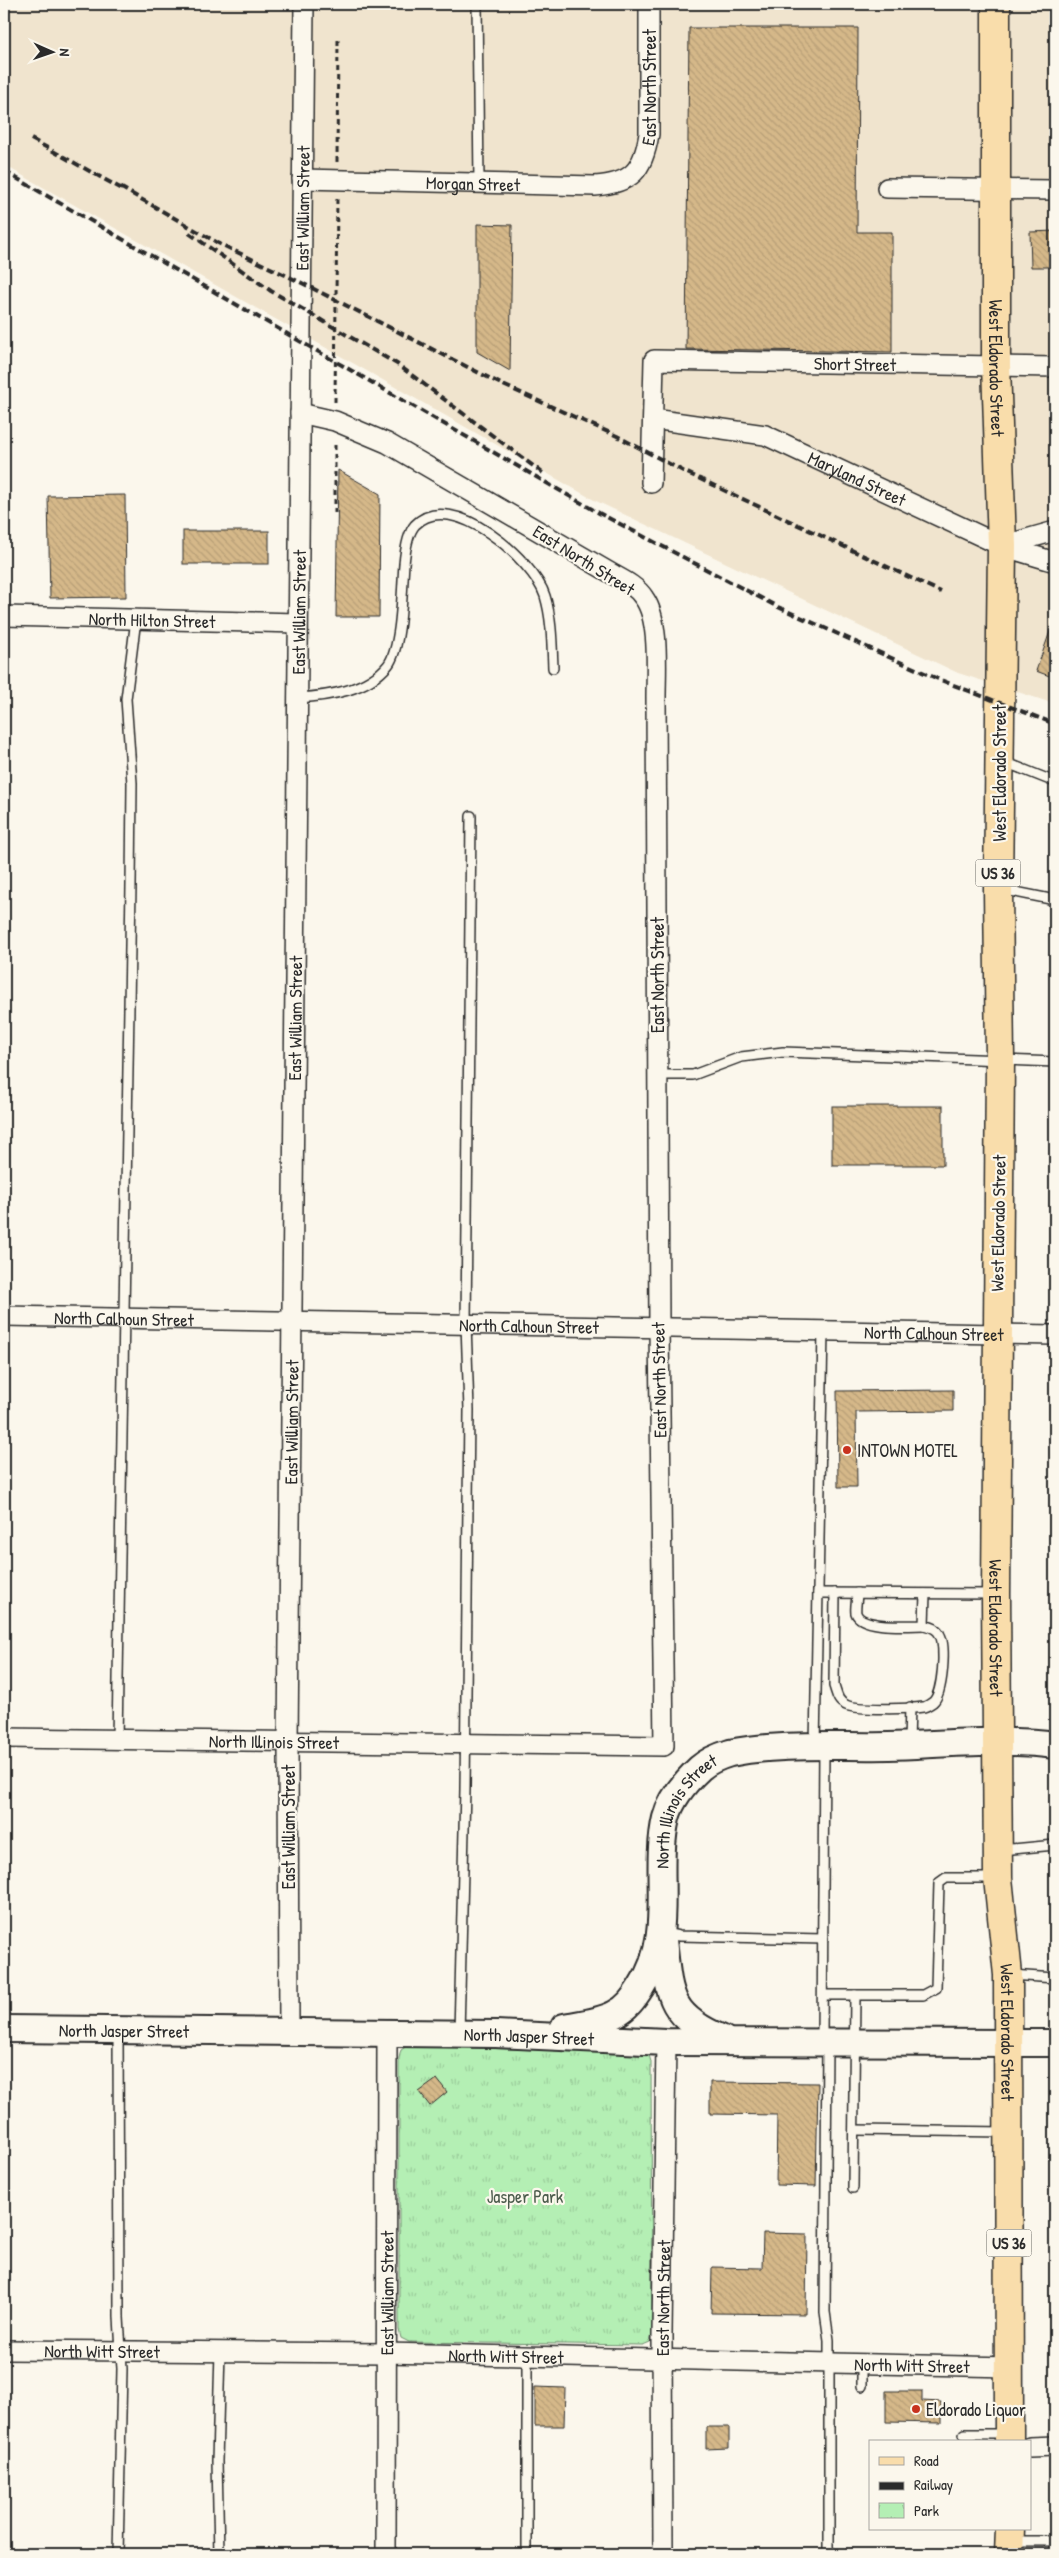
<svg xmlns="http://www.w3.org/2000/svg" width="1059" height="2558" viewBox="0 0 1059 2558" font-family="'Patrick Hand',sans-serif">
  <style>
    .built { fill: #f0e4ce }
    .park { fill: url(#park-tufts); stroke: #708d70 }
    .building { fill: url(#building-back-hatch); stroke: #2b2b2b }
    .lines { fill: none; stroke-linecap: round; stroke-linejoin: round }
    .lane-casing { stroke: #2b2b2b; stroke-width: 12 }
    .street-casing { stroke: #2b2b2b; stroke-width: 22 }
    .secondary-casing { stroke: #2b2b2b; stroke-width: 30 }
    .primary-casing { stroke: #2b2b2b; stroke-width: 31 }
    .path { stroke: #2b2b2b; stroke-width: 3; stroke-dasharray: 5 4; stroke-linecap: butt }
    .lane { stroke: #fbf7ec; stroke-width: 9 }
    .street { stroke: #fbf7ec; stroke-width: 19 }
    .secondary { stroke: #fbf7ec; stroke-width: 26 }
    .primary { stroke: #f9ddab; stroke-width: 28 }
    .rail { stroke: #2b2b2b; stroke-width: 4; stroke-dasharray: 8 4; stroke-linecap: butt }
    .poi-dot { fill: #c8321e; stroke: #fbf7ec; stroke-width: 2 }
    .labels { text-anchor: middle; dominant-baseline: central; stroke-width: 4.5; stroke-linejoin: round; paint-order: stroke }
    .shield { fill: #fbf7ec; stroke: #696865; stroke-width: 1 }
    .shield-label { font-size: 16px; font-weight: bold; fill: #2b2b2b }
    .street-label { font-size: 18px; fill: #2b2b2b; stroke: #fbf7ec }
    .poi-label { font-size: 18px; fill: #2b2b2b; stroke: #fbf7ec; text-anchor: start }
    .park-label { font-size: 18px; fill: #4d5c4d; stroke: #fbf7ec }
  </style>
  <defs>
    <pattern id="park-tufts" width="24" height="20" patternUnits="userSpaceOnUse" patternTransform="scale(1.25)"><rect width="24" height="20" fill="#b4efb4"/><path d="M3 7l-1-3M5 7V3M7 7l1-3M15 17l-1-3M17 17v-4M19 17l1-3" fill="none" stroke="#9bcd9b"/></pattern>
    <pattern id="building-back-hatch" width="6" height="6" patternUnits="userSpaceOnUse" patternTransform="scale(1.25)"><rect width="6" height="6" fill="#d5b889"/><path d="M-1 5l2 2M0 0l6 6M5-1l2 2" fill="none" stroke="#b79e76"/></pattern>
  </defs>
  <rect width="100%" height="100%" fill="#fbf7ec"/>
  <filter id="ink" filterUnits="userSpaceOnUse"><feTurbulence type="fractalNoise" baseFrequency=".02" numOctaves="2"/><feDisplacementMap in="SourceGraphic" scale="10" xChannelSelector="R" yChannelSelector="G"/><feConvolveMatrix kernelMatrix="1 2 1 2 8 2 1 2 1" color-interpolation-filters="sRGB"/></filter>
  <g filter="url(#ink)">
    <polygon class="built" points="4,4 1055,4 1055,704 958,673 594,500 4,165"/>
    <polygon class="park" points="407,2046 642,2053 649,2055 651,2062 652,2334 650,2342 643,2345 409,2342 401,2338 399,2330 399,2058 401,2050"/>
    <g class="building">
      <polygon points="689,28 858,28 857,232 892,232 892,352 686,349"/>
      <polygon points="477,224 512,225 510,371 477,352"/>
      <polygon points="1055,231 1055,267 1031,267 1030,232"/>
      <polygon points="338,470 380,494 379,617 336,617"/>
      <polygon points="125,495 126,597 50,598 48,496"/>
      <rect x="183" y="531" width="86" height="33"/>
      <polygon points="1053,623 1055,624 1055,678 1036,671"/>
      <rect x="832" y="1106" width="111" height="59"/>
      <polygon points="953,1390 953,1411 856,1412 857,1487 838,1487 837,1391"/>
      <polygon points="437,2079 447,2092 430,2106 419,2092"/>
      <polygon points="710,2082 818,2083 816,2186 776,2185 777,2115 710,2114"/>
      <polygon points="763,2233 807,2234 806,2314 711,2313 712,2267 762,2268"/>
      <polygon points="535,2387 565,2388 564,2426 535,2426"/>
      <polygon points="886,2391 922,2391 922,2401 941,2402 941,2423 886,2422"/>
      <polygon points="706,2427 729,2427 729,2448 706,2449"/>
    </g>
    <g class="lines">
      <defs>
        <g id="lane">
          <polyline points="477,4 479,183"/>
          <path d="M298 698C328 696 367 691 388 665 402 647 402 588 404 564 405 553 407 534 415 525 451 487 534 561 545 596 552 619 552 645 553 668"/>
          <polyline points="1002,761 1055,782"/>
          <polyline points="1001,889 1055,900"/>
          <polyline points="658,1075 693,1075 741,1057 783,1052 1055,1062"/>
          <polyline points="818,1593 993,1594"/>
          <path d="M835 1593 834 1686C837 1694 837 1701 846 1705 856 1710 910 1709 923 1707 926 1707 930 1704 933 1702 943 1693 946 1646 940 1635 937 1628 931 1627 924 1625"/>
          <path d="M857 1593C857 1599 855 1608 856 1613 861 1629 910 1625 924 1625L925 1594"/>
          <polyline points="117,1740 131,885 132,783 126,699 136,619"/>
          <polyline points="909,1742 910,1707"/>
          <polyline points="815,1745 823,1331"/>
          <polyline points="1001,1850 1055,1845"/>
          <polyline points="664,1933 679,1936 823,1939"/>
          <polyline points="1011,1975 1055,1978"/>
          <polyline points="823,1995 923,1995 936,1988 939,1883 946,1878 995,1878"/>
          <polyline points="459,2033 465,1789 469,1410 466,1324 471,816"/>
          <polyline points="822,2039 824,1747"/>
          <polyline points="827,2043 825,2312 829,2340 829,2554"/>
          <polyline points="854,2130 1007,2132"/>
          <polyline points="853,2188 855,1995"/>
          <polyline points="862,2386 862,2364"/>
          <polyline points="964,2434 1007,2434"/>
          <polyline points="1013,2541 1055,2541"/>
          <polyline points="118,2554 122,2369 119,2317 118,2032"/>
          <polyline points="219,2554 217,2461 220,2351"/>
          <polyline points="527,2554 527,2356"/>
        </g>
        <g id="street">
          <path id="s1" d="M302 179 595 186C632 183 643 171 649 134V4"/>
          <polyline points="887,188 1055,190"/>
          <path id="s2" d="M653 419 765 435 1002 546 1055 531"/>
          <path id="s3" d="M651 483 654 360 1055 367"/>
          <polyline points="1002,546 1055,562"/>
          <path id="s4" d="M4 616 298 623"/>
          <path id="s5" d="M4 1316 1055 1335"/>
          <path id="s6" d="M4 1738 664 1746 659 1328 656 697C656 670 660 620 644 598 637 587 625 581 614 575L387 443 335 421 300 413"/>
          <path id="s7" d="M289 2030 288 1742 304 4"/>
          <path id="s8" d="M4 2350 386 2353 1009 2367"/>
          <polyline points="1030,2447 1055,2446"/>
          <path id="s9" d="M386 2554 387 2032"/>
          <path id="s10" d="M663 2554 662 2335 666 2042"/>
        </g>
        <g id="secondary">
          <path d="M663 1940C669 1995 668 2016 723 2039"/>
          <path id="s11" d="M564 2027C581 2024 600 2022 615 2014 627 2008 634 1998 641 1987 676 1935 653 1874 666 1818 671 1799 686 1781 700 1768 708 1761 720 1756 730 1753 777 1743 841 1747 889 1746 944 1744 1001 1738 1055 1745"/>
          <path id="s12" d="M4 2029 496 2034 666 2042 1055 2043"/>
        </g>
        <g id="primary">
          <path id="s13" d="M996 4V365L1002 546 998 889 1000 1060 996 1594 998 1878 1008 1975 1009 2442"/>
          <polyline points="1009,2554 1010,2529"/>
        </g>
      </defs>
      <use href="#lane" class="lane-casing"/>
      <use href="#street" class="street-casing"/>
      <use href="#secondary" class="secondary-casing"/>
      <use href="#primary" class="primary-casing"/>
      <g class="path">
        <polyline points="337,162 338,39"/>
        <polyline points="335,402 337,196"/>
        <polyline points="335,513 335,441"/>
      </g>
      <use href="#lane" class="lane"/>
      <use href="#street" class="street"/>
      <use href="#secondary" class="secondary"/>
      <use href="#primary" class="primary"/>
      <g class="rail">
        <polyline points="31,139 124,190"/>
        <polyline points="4,171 599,513 778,607 938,679 1055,724"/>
        <polyline points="120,187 218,243 302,283 503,385 617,436 683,471 941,592"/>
        <polyline points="189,233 271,291 397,364 544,474"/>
      </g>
    </g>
  </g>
  <g class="poi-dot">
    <circle cx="847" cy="1450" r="5"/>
    <circle cx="916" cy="2409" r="5"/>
  </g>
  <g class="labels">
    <g class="shield">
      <rect x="975.5" y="859.5" width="45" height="27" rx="4"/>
      <rect x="986.5" y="2229.5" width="45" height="27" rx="4"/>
    </g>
    <g class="shield-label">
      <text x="998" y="873">US 36</text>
      <text x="1009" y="2243">US 36</text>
    </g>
    <g class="street-label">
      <text stroke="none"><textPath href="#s1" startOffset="424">East North Street</textPath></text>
      <text stroke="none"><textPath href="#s1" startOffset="171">Morgan Street</textPath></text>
      <text stroke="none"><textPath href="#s7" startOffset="1822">East William Street</textPath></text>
      <text stroke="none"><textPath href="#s3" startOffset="324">Short Street</textPath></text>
      <text stroke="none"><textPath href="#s13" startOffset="364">West Eldorado Street</textPath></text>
      <text stroke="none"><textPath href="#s2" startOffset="215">Maryland Street</textPath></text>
      <text transform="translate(584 560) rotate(32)">East North Street</text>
      <text stroke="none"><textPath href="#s7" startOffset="1418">East William Street</textPath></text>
      <text stroke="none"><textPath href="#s4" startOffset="148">North Hilton Street</textPath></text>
      <text transform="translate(999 773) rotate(-90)">West Eldorado Street</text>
      <text transform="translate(657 975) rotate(-90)">East North Street</text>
      <text stroke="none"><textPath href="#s7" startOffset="1012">East William Street</textPath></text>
      <text transform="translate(998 1223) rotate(-89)">West Eldorado Street</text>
      <text stroke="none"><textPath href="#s5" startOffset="120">North Calhoun Street</textPath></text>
      <text stroke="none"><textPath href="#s5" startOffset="525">North Calhoun Street</textPath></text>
      <text stroke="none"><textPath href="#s5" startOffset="930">North Calhoun Street</textPath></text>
      <text transform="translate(659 1380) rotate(-91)">East North Street</text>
      <text stroke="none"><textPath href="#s7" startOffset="608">East William Street</textPath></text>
      <text stroke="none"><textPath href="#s13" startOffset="1624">West Eldorado Street</textPath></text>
      <text stroke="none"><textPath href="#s6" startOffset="270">North Illinois Street</textPath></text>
      <text stroke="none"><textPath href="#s11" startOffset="278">North Illinois Street</textPath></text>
      <text transform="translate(288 1827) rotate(-90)">East William Street</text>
      <text stroke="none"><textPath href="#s12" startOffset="120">North Jasper Street</textPath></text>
      <text stroke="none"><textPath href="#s13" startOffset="2029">West Eldorado Street</textPath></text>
      <text stroke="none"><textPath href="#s12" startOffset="525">North Jasper Street</textPath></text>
      <text stroke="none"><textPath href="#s9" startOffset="261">East William Street</textPath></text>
      <text stroke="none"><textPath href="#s10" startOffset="256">East North Street</textPath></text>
      <text stroke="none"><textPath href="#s8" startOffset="98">North Witt Street</textPath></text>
      <text stroke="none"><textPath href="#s8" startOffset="502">North Witt Street</textPath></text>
      <text stroke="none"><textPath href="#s8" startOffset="908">North Witt Street</textPath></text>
    </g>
    <g class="poi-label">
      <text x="857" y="1450">INTOWN MOTEL</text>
      <text x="926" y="2409">Eldorado Liquor</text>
    </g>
    <g class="park-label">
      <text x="525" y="2196">Jasper Park</text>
    </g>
  </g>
  <rect width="1059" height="2558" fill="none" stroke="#fbf7ec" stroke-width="20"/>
  <rect x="10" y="10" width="1039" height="2538" fill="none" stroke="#2b2b2b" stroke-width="2" filter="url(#ink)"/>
  <rect x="869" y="2440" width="162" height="90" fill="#fbf7ec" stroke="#a8a59f"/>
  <rect x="879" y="2457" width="25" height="8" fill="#f9ddab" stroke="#a8a59f"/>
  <text x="914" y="2466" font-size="15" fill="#2b2b2b">Road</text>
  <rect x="879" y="2482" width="25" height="8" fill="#2b2b2b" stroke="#a8a59f"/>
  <text x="914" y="2490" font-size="15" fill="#2b2b2b">Railway</text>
  <rect x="879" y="2503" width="25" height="15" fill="url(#park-tufts)" stroke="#a8a59f"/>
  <text x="914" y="2516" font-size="15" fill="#2b2b2b">Park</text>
  <g transform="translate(52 52) rotate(92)" stroke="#fbf7ec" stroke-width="4" paint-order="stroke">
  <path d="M0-4L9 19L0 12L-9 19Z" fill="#2b2b2b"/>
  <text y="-8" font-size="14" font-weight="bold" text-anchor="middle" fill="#2b2b2b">N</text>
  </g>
</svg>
